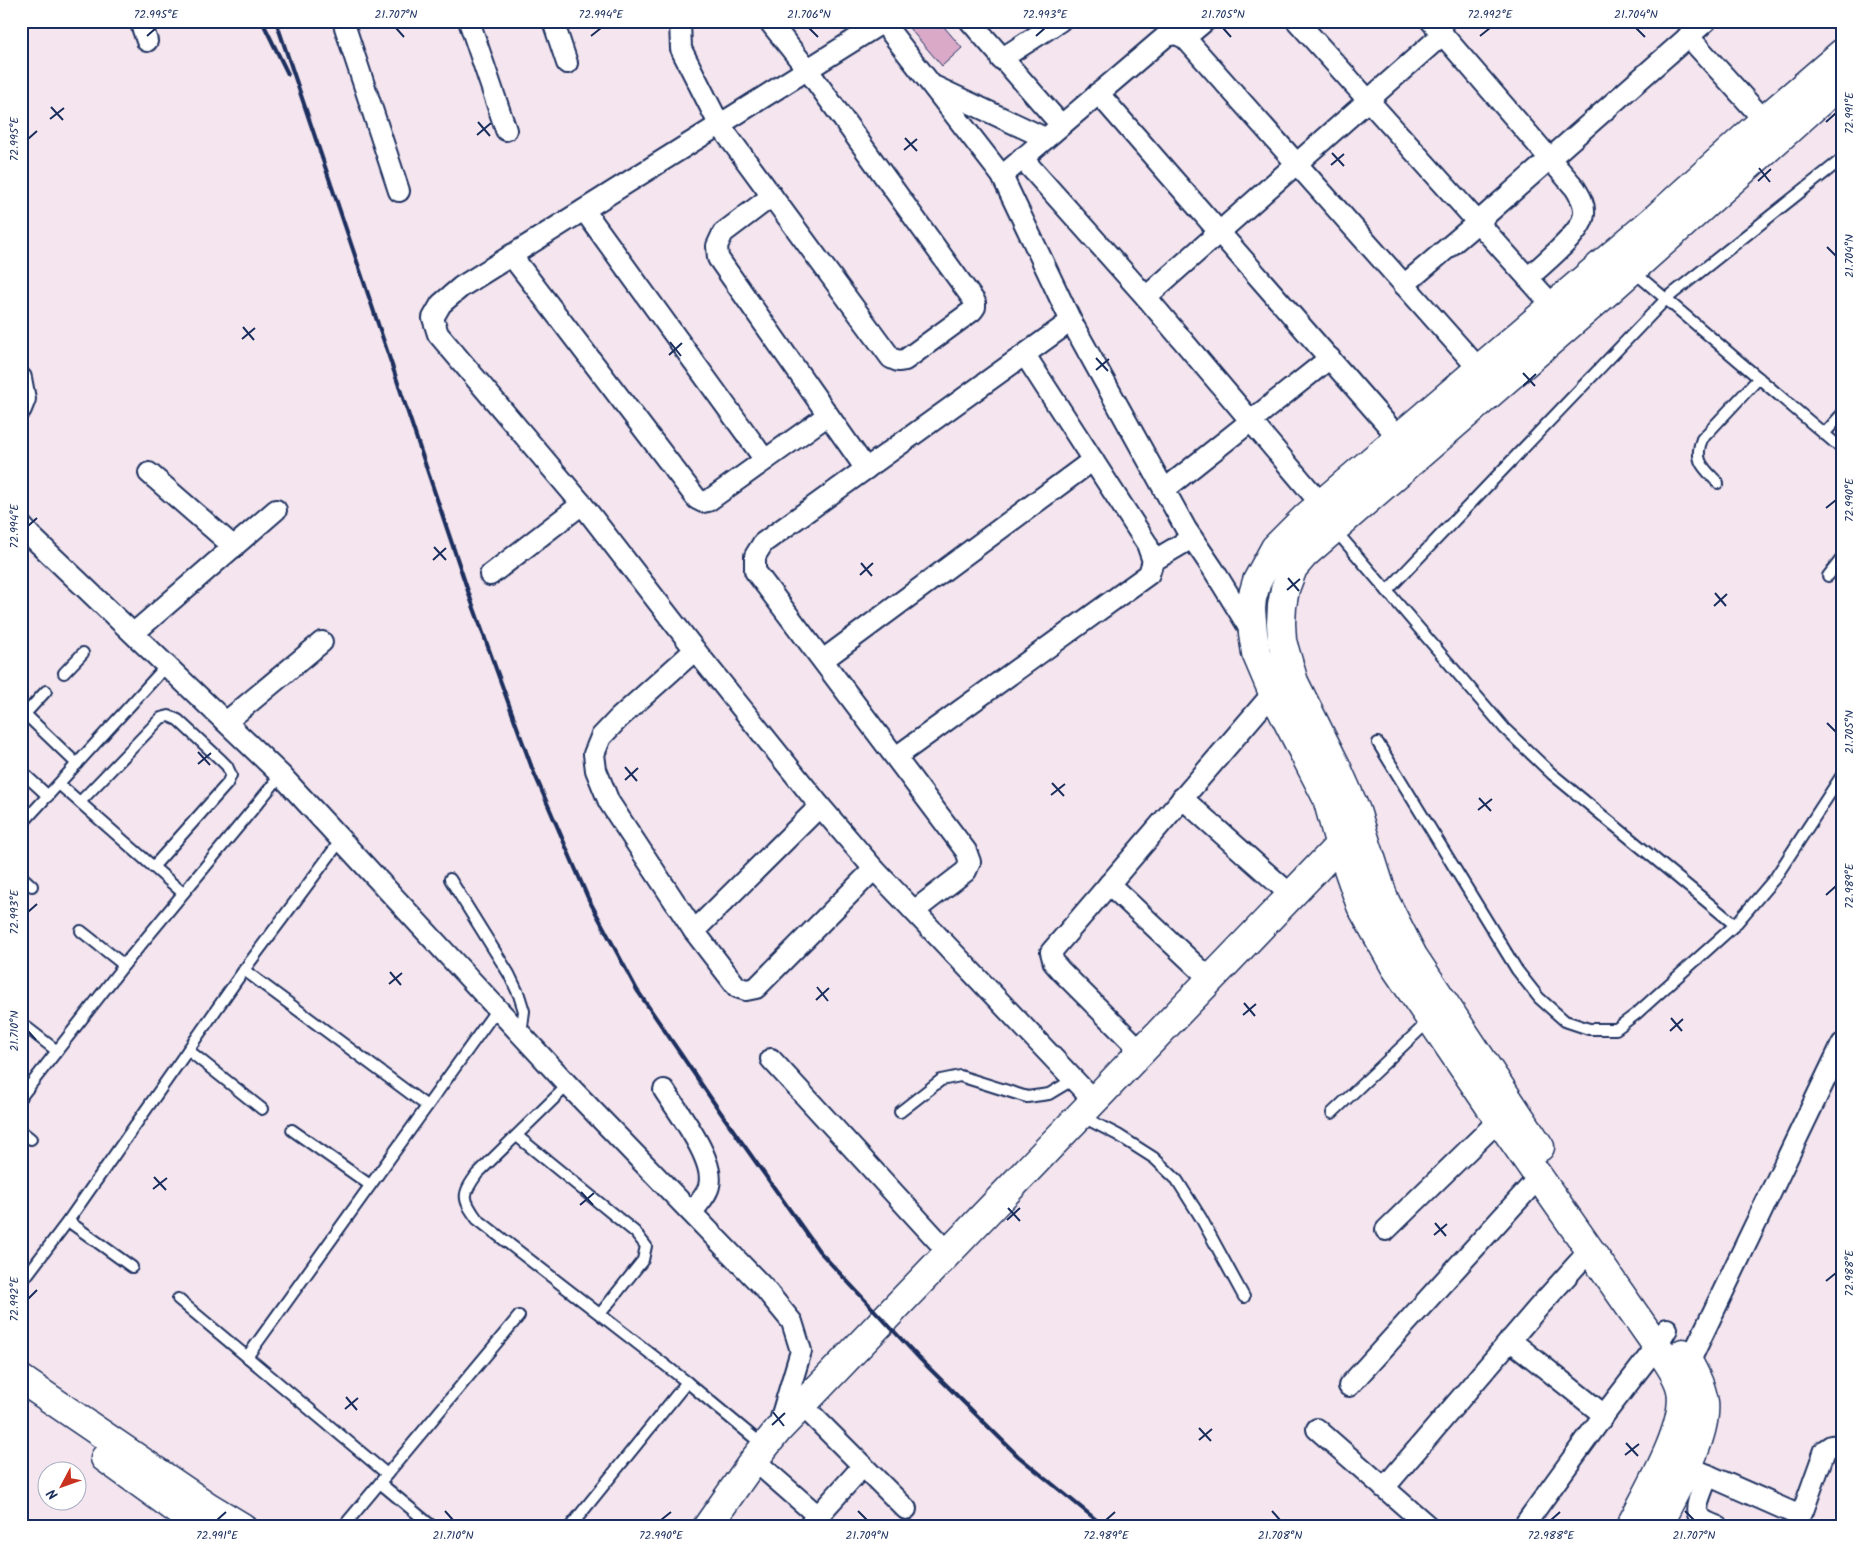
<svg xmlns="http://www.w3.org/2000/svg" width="1863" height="1548" viewBox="0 0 1863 1548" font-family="Kalam,sans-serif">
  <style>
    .building { fill: #daa9c8; stroke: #1b2f5e }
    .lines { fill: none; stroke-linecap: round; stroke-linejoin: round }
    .service-casing { stroke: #1b2f5e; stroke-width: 14 }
    .minor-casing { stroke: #1b2f5e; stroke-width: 24 }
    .secondary-casing { stroke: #1b2f5e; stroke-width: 31 }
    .service { stroke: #fff; stroke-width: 10 }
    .minor { stroke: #fff; stroke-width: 20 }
    .secondary { stroke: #fff; stroke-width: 28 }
    .rail { stroke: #1b2f5e; stroke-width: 4 }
    .ticks { fill: none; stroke: #1b2f5e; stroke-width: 2 }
    .neatline { fill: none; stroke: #1b2f5e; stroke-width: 2 }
    .ticks-label { font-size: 12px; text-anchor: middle; fill: #1b2f5e }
  </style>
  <rect width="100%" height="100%" fill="#f4e5ee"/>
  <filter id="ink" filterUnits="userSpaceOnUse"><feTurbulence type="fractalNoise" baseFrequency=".02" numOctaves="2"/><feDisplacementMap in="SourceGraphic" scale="10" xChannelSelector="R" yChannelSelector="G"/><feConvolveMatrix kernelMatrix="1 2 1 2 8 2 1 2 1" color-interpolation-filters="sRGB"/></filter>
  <g filter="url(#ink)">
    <polygon class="building" points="903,21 939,21 962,48 942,66"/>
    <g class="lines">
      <defs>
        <g id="service">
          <polyline points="1633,271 1842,449"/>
          <polyline points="1824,434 1842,414"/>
          <path d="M1718 483C1704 468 1693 461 1702 439L1759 378"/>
          <polyline points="1335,530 1505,729 1552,774 1735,925"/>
          <polyline points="1828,576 1842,558"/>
          <polyline points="1387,591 1666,299 1842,159"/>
          <polyline points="64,673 83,653"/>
          <polyline points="21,710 77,764"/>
          <polyline points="25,714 46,691"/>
          <polyline points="1378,743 1517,970 1539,998 1565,1021 1589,1029 1616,1029 1636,1014 1735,925 1775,878 1842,775"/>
          <polyline points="21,771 48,796"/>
          <polyline points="59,784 183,893"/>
          <polyline points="80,802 161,718 169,716 178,720 221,760 227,766 231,775 227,784 153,867"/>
          <polyline points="21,825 167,665"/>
          <polyline points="21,876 32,886"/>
          <polyline points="450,879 509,974 519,995 524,1011 521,1034"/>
          <polyline points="81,931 124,965"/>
          <polyline points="244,970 427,1106"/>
          <polyline points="21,1023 57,1051"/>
          <polyline points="188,1050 262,1109"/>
          <path d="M568 1085 477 1174C462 1195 462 1198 477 1219L687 1382 764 1446"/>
          <polyline points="21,1097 124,965 281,775"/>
          <polyline points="900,1112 941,1080 960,1076 1027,1097 1049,1094 1074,1079"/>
          <polyline points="1332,1113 1430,1020"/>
          <polyline points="1081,1116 1118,1135 1154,1158 1177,1180 1201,1218 1244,1297"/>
          <polyline points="292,1130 370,1185"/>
          <polyline points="21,1131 31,1139"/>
          <polyline points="517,1136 635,1232 646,1246 643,1260 600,1314"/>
          <polyline points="68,1221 132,1267"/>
          <polyline points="21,1283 68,1221 244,970 341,840"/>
          <polyline points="178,1299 387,1474"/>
          <polyline points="247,1357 497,1009"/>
          <polyline points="380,1483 433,1527"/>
          <polyline points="343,1527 519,1316"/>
          <polyline points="570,1527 687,1382"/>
        </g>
        <g id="minor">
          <polyline points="140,21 147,41"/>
          <polyline points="343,21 399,191"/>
          <polyline points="469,21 506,130"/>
          <polyline points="553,21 567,63"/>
          <polyline points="680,21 681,49 719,124 891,358 898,361 905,360 972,311 975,307 975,302 807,69 769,21"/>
          <polyline points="882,21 1002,176 1071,321 1186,529 1213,569 1251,631"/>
          <polyline points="970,21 1061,125"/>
          <polyline points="1297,21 1553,306"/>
          <path d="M1431 21 1575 188C1580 196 1585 204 1584 214 1582 234 1542 264 1528 278"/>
          <polyline points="883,22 461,287 441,304 433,318 438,334 582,504 695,650 820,806 874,869 1095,1102"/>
          <polyline points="1688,36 1764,120"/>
          <polyline points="1185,38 1205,21"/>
          <polyline points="1001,59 1060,21"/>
          <polyline points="936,87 1045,138"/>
          <polyline points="1098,93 1398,437"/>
          <polyline points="1022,158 1146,297 1321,504"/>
          <polyline points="1002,176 1166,36 1176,34 1185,38 1479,369"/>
          <polyline points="772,196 723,233 717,246 718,258 866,469"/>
          <polyline points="584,210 765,460"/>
          <polyline points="511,255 697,499 703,502 708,501 828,415"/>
          <polyline points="1404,285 1478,222 1706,21"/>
          <polyline points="1146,297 1443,34"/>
          <polyline points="21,378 25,399 21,409"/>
          <polyline points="149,473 234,547"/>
          <polyline points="1164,490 1330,358"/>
          <polyline points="21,525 31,536 281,775 568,1085 765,1289 792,1322 801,1351 778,1428"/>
          <polyline points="1153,561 1192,538"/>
          <polyline points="490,575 582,504"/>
          <polyline points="134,633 276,510"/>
          <polyline points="695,650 619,718 601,737 594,754 596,770 609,802 694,931 737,987 746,990 756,988 874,869"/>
          <polyline points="823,660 1093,460"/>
          <polyline points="226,722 322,642"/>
          <polyline points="896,757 1149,574 1153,561 1147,544 1025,355"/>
          <polyline points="1182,798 1292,896"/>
          <polyline points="1109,884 1211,980"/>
          <polyline points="914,911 966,871 970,862 966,851 755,571 755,556 763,543 1071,321"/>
          <polyline points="694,931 820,806"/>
          <polyline points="1142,1052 1060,970 1054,963 1051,952 1273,693"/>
          <polyline points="771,1059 949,1253"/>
          <path d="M664 1090C678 1112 716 1160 709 1186 707 1195 698 1204 692 1212"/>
          <polyline points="1386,1230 1499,1120"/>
          <polyline points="1510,1340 1604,1415"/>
          <polyline points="1685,1371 1842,1044"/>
          <polyline points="1349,1386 1539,1177"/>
          <polyline points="802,1405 906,1509"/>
          <polyline points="1317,1429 1429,1527"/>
          <polyline points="754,1460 818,1516"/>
          <polyline points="1687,1466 1798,1515 1803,1511 1825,1450 1831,1446 1842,1445"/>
          <path d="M1708 1475C1705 1484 1694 1506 1698 1514 1701 1521 1711 1524 1718 1527"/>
          <polyline points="1384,1488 1537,1309 1590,1250"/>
          <polyline points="808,1527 863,1466"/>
          <polyline points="1523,1527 1604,1415 1657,1346 1667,1329"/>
        </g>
        <g id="secondary">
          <polyline points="1540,1147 1413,956 1384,899 1356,811 1336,766 1294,682 1282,641 1281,623 1282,606 1285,589 1293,568 1305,554 1612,288 1842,82"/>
          <polyline points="21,1379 209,1507 242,1527"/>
          <polyline points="105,1458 201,1527"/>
          <polyline points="707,1527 754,1460 778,1430 1350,834"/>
          <path d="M1630 1527C1647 1493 1688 1427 1681 1390 1678 1374 1665 1359 1657 1346L1499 1120 1395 967 1361 906 1340 846 1327 798 1273 693 1256 653 1253 633 1251 609 1252 598 1257 581 1275 548 1306 517 1658 216 1764 120 1842 53"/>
          <path d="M1657 1527C1673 1494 1708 1438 1704 1402 1701 1384 1692 1368 1683 1353"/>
        </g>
      </defs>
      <use href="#service" class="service-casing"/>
      <use href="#minor" class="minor-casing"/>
      <use href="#secondary" class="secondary-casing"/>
      <use href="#service" class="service"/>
      <use href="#minor" class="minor"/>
      <use href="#secondary" class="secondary"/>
      <g class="rail">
        <polyline points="262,21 288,74"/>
        <polyline points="276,21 471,600 532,768 588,898 637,990 721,1113 819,1251 919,1358 1018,1456 1105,1527"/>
      </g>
    </g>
  </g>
  <path class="ticks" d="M396 28 404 37M809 28 818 37M1223 28 1231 37M1636 28 1645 37M147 36 156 28M591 36 601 28M1036 36 1045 28M1480 36 1490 28M51 107 63 120M50 119 64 108M478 122 490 136M1826 122 1836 113M477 135 491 123M905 138 917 151M28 139 37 131M904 150 917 139M1332 153 1344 166M1331 165 1344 154M1759 168 1770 182M1758 181 1771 169M1827 247 1836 256M243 327 254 340M242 339 255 328M670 342 681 356M669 355 682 343M1096 358 1108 371M1096 370 1109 359M1523 373 1535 386M1523 386 1536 374M1826 508 1836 500M28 526 37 518M434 547 446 560M433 560 446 548M861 563 872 576M860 575 873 563M1288 578 1299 591M1287 590 1300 579M1715 593 1726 606M1714 606 1727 594M1827 723 1836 732M198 752 210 765M198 764 211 753M625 767 637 781M625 780 638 768M1052 783 1064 796M1051 795 1065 784M1479 798 1491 811M1478 810 1492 799M1826 895 1836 886M28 912 37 904M390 972 401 985M389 984 402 973M817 987 828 1001M816 1000 829 988M1244 1003 1255 1016M1243 1015 1256 1004M1671 1018 1682 1031M28 1031 36 1040M1670 1031 1683 1019M154 1177 166 1190M153 1189 167 1178M581 1192 593 1205M580 1205 594 1193M1008 1208 1020 1221M1007 1220 1020 1208M1435 1223 1446 1236M1434 1235 1447 1224M1826 1281 1836 1273M28 1299 37 1290M346 1397 357 1410M345 1409 358 1398M773 1412 784 1426M772 1425 785 1413M1199 1428 1211 1441M1199 1440 1212 1429M1626 1443 1638 1456M1625 1455 1639 1444M445 1511 453 1520M858 1511 867 1520M1272 1511 1280 1520M1685 1511 1694 1520M217 1520 226 1512M661 1520 671 1512M1106 1520 1115 1512M1551 1520 1560 1512"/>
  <rect width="1863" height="1548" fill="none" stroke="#fff" stroke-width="55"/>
  <g transform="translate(62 1486) rotate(229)"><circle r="24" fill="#ffffff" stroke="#a4acbf"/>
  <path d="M0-4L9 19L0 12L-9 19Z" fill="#c8321e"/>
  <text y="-8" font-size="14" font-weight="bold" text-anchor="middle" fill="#1b2f5e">N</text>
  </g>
  <rect x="28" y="28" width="1808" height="1492" class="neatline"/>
  <g class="ticks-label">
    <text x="156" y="18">72.995°E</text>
    <text x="396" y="18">21.707°N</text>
    <text x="601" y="18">72.994°E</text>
    <text x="809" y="18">21.706°N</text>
    <text x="1045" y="18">72.993°E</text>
    <text x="1223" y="18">21.705°N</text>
    <text x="1490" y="18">72.992°E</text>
    <text x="1636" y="18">21.704°N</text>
    <text transform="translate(1849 113) rotate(-90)" y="4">72.991°E</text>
    <text transform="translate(14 139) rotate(-90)" y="4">72.995°E</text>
    <text transform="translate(1849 256) rotate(-90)" y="4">21.704°N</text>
    <text transform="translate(1849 500) rotate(-90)" y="4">72.990°E</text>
    <text transform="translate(14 526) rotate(-90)" y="4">72.994°E</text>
    <text transform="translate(1849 732) rotate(-90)" y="4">21.705°N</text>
    <text transform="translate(1849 886) rotate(-90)" y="4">72.989°E</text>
    <text transform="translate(14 912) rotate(-90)" y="4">72.993°E</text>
    <text transform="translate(14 1031) rotate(-90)" y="4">21.710°N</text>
    <text transform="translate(1849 1273) rotate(-90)" y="4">72.988°E</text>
    <text transform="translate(14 1299) rotate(-90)" y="4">72.992°E</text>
    <text x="217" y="1539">72.991°E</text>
    <text x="453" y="1539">21.710°N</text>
    <text x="661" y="1539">72.990°E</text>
    <text x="867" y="1539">21.709°N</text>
    <text x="1106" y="1539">72.989°E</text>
    <text x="1280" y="1539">21.708°N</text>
    <text x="1551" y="1539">72.988°E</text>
    <text x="1694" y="1539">21.707°N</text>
  </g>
</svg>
